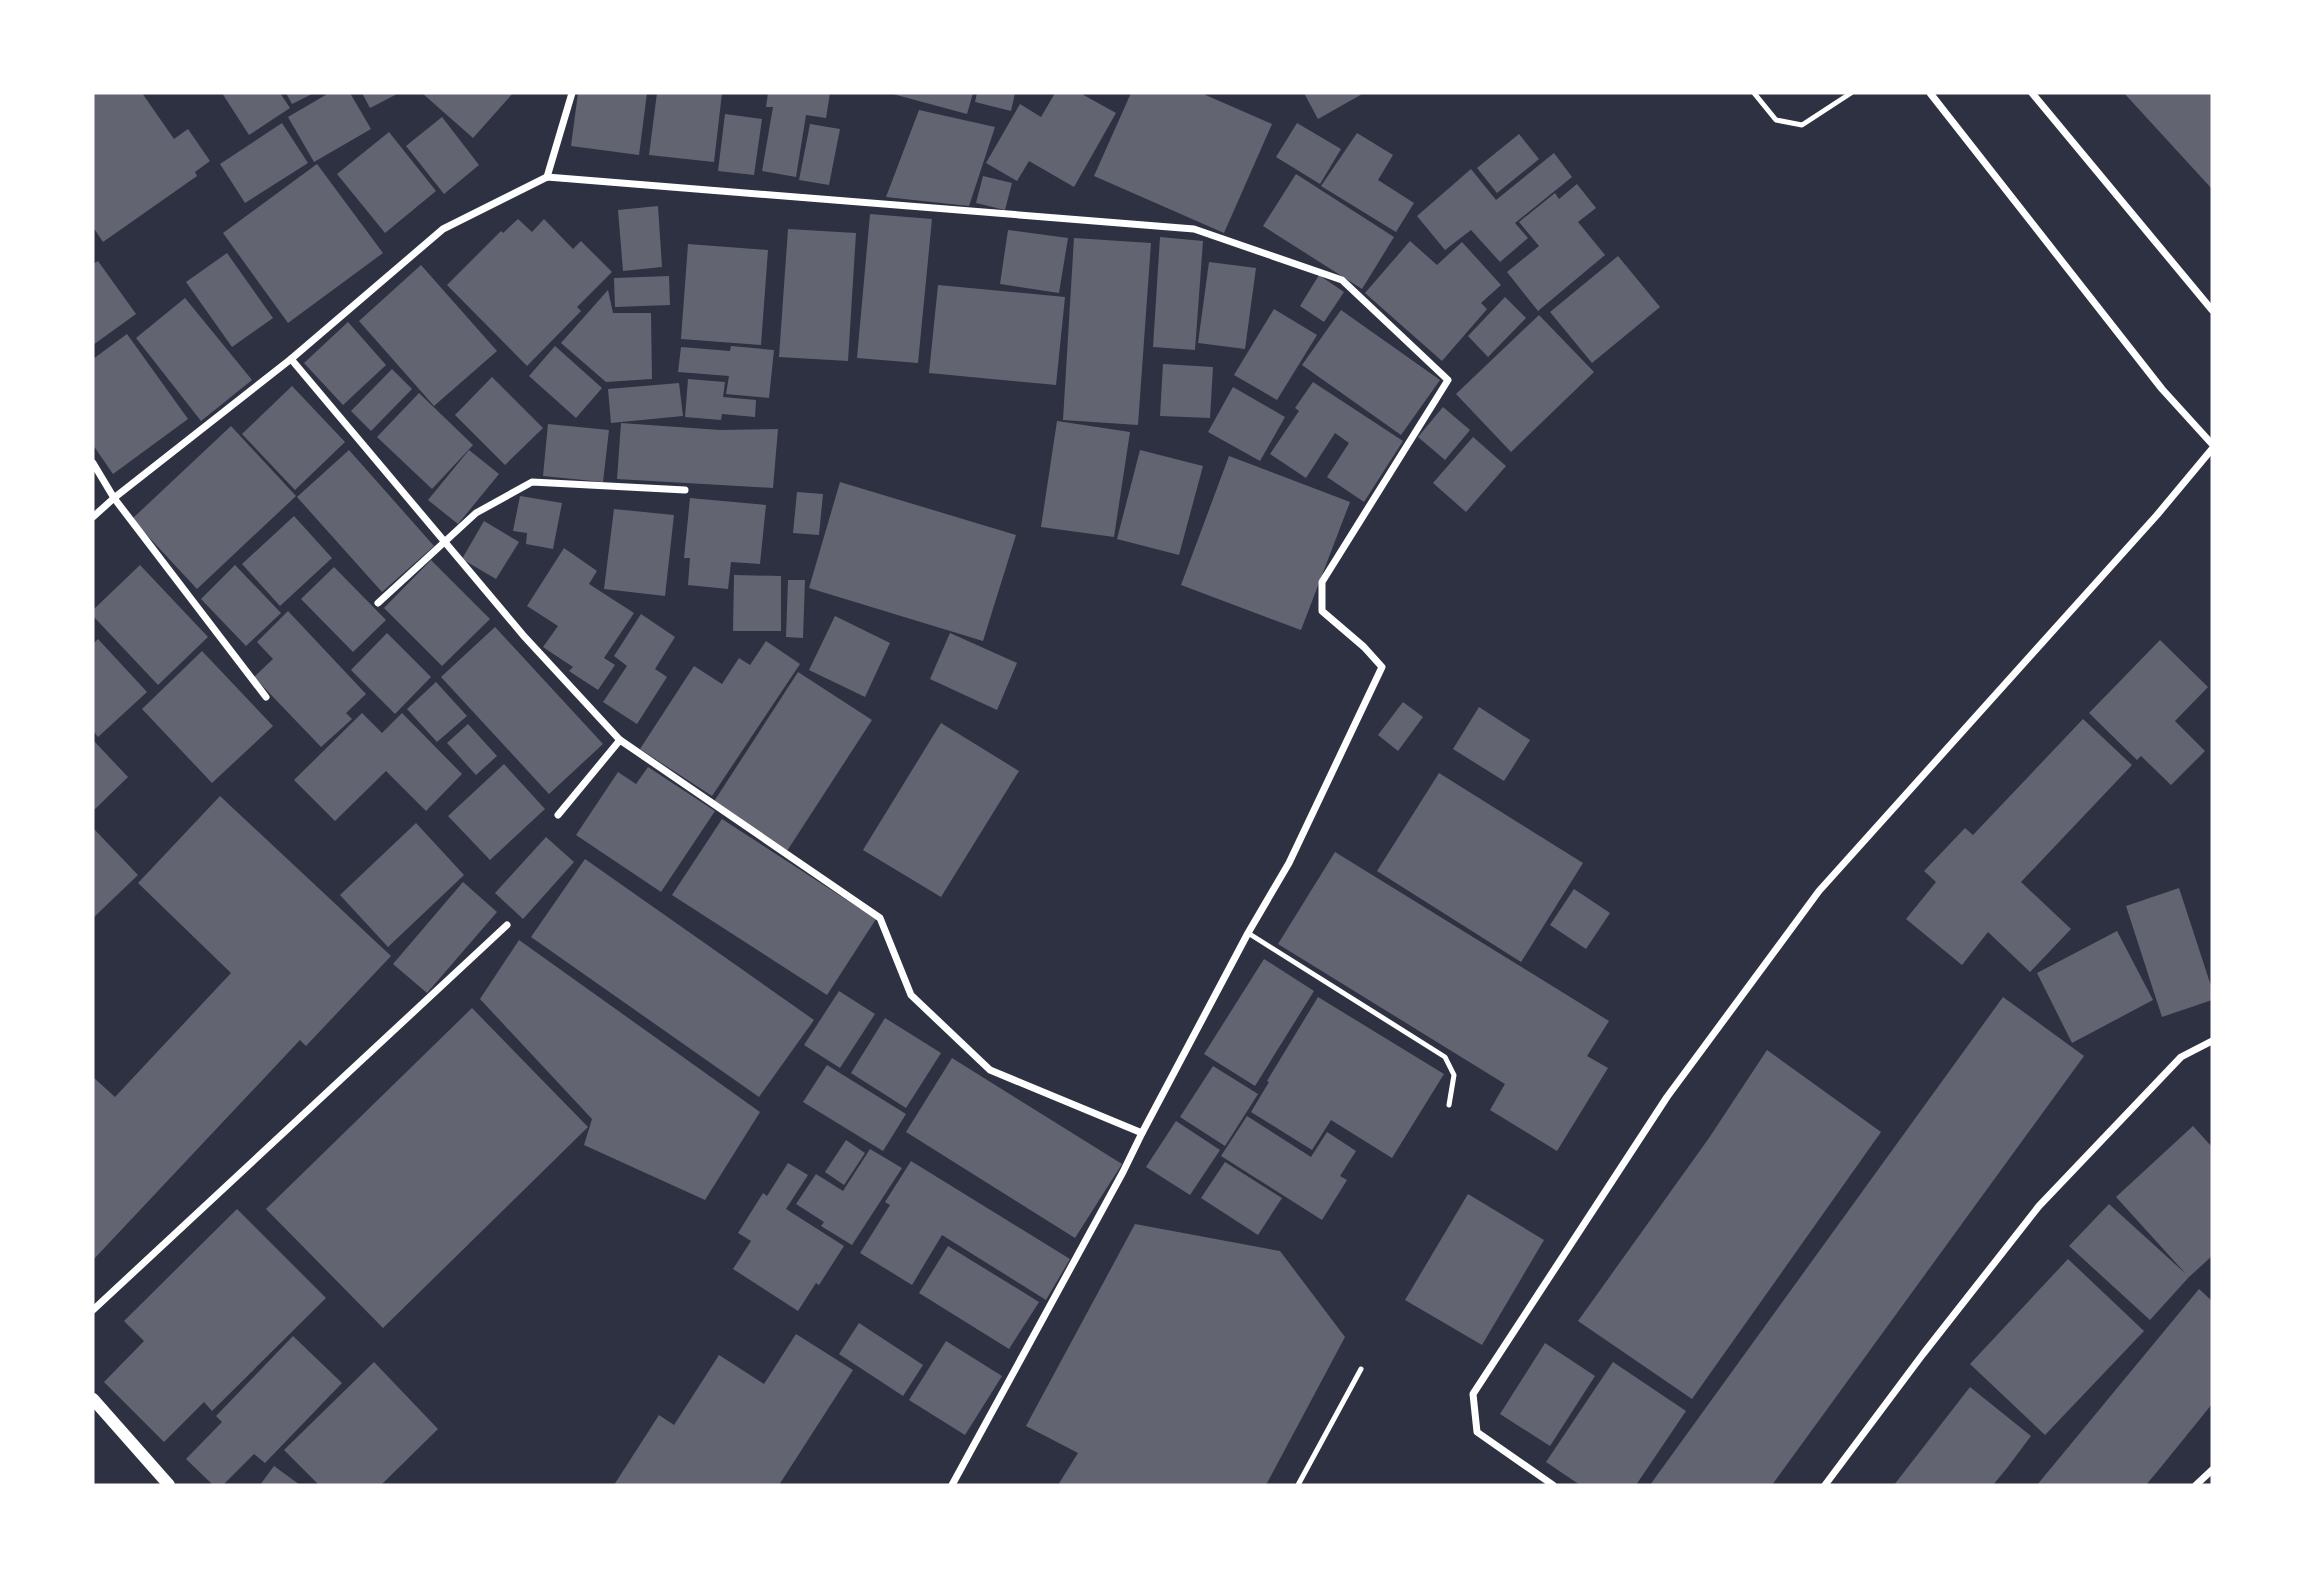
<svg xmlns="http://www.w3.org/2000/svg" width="2305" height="1578" viewBox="0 0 2305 1578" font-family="Quicksand,sans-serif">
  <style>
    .building { fill: #626471 }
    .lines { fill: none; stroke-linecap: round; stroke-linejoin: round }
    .service { stroke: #fff; stroke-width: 5 }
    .minor { stroke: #fff; stroke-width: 7 }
    .tertiary { stroke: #fff; stroke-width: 12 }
  </style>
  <rect width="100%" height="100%" fill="#2d3142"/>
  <g class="building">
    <polygon points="93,93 142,93 174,139 188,129 210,161 195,172 197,176 103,242 93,227"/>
    <polygon points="222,93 280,93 290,108 249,135"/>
    <polygon points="286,93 314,93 292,104"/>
    <polygon points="329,93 350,93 371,129 314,162 288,117"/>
    <polygon points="362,93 399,93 370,108"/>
    <polygon points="422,93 513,93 473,138"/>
    <polygon points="578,93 647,93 639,155 571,146"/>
    <polygon points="657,93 722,93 714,162 649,155"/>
    <polygon points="768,93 830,93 826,118 806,115 796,177 762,171 773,107 766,107"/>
    <polygon points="889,93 973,93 967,114"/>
    <polygon points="977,93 1015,93 1011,111 975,102"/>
    <polygon points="1055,93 1080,93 1116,113 1074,187 1029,161 1017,181 986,163 1020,104 1041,117"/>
    <polygon points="1131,93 1201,93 1272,124 1224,233 1094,176"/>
    <polygon points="1304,93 1364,93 1318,119"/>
    <polygon points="2124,93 2212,93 2212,189"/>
    <polygon points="919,110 995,127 969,206 886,197"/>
    <polygon points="725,114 762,119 754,175 718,171"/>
    <polygon points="442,117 479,165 444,194 406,146"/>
    <polygon points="282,123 308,163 245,203 220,164"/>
    <polygon points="1297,123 1341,149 1320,184 1276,157"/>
    <polygon points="810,124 840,129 829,185 799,180"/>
    <polygon points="389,132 436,191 385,233 337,174"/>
    <polygon points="1357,133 1393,155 1378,180 1414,203 1396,232 1321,186"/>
    <polygon points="1519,134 1539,159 1497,193 1477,168"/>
    <polygon points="1554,153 1572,177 1515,223 1528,238 1500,262 1471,230 1445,250 1417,216 1471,169 1496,200"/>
    <polygon points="317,164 383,253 288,323 223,233"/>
    <polygon points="1296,174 1394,237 1362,289 1263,226"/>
    <polygon points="983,176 1012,183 1005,210 976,203"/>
    <polygon points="1577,184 1596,208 1578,222 1605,255 1538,311 1507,272 1539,246 1519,222 1555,193 1559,199"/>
    <polygon points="658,206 662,267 623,271 618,210"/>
    <polygon points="870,214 932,219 918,363 857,358"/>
    <polygon points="518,219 532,232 544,219 573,249 581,241 612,272 577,307 581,311 527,366 447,285 501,231 503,233"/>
    <polygon points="788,229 856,233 848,361 779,357"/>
    <polygon points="1008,230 1068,238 1059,293 1000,284"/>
    <polygon points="1160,237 1203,241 1195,350 1153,347"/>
    <polygon points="1074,238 1151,243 1138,425 1063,420"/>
    <polygon points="1410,241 1437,265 1462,242 1501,285 1481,303 1487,309 1442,361 1365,293"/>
    <polygon points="688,244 768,250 761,345 681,339"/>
    <polygon points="227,253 273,318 232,347 186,282"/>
    <polygon points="1618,256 1660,307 1592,363 1550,312"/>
    <polygon points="98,261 136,314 93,345 93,264"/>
    <polygon points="1209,262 1256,268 1245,349 1198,343"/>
    <polygon points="421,265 497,351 434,406 359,321"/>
    <polygon points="1319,275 1344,292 1324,322 1300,306"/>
    <polygon points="669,276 670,305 615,307 614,278"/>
    <polygon points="938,285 1065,297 1056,385 929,373"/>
    <polygon points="608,290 613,313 651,313 652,379 606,382 561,343"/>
    <polygon points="1505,297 1526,318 1488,357 1468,336"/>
    <polygon points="185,298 252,380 201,421 136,338"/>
    <polygon points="1274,309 1317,335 1277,400 1234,375"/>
    <polygon points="1341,310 1440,380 1401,435 1302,365"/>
    <polygon points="1539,315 1594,372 1511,452 1456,394"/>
    <polygon points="348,322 386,365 343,405 304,363"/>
    <polygon points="127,334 188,419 113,474 93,445 93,359"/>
    <polygon points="555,346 602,388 576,418 529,376"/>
    <polygon points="731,346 774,350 769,398 726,394 729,376 678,372 681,347 730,351"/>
    <polygon points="1163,364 1213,367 1210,418 1160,416"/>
    <polygon points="392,369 412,389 371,431 351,411"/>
    <polygon points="492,377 543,428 505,465 455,415"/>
    <polygon points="688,379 725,382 723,397 756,400 755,417 722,414 721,420 685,417"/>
    <polygon points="1313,382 1403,441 1364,502 1327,477 1349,443 1335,433 1306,478 1270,454 1299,411 1295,408"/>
    <polygon points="679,383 683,416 611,423 608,389"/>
    <polygon points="292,386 345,442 295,490 242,434"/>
    <polygon points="1233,387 1285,417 1260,461 1208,432"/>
    <polygon points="419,393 473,445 432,489 377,437"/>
    <polygon points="1443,407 1470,430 1445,460 1418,437"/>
    <polygon points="1057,421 1130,432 1114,537 1041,527"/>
    <polygon points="621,423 720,430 778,429 773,488 617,479"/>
    <polygon points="548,424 609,430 603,482 543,476"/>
    <polygon points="231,426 296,496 197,589 132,519"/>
    <polygon points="1473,437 1506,466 1466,512 1433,483"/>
    <polygon points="349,450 434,546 382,592 297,497"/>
    <polygon points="469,450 499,474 458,524 428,500"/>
    <polygon points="1140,450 1203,466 1179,555 1117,539"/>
    <polygon points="1229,456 1350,502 1301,630 1181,585"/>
    <polygon points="840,482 1016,535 983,641 809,588"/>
    <polygon points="797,492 823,494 819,535 793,533"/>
    <polygon points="520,496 562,503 553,549 526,544 527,533 513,531"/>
    <polygon points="690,498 766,505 760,564 731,562 728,589 688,585 690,558 684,558"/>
    <polygon points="614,509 674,515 665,596 604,589"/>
    <polygon points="294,516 332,558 280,606 242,564"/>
    <polygon points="484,521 519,542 496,579 462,559"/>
    <polygon points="564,548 597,571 589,584 634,613 604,658 615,665 598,690 569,671 573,667 543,647 558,626 527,606"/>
    <polygon points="431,560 490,619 442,666 384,608"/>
    <polygon points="140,565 208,637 158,685 93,616 93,610"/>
    <polygon points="235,565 281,613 246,646 201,599"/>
    <polygon points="334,567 386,620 353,652 301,599"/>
    <polygon points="734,575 781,576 781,631 733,631"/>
    <polygon points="788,580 805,580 803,638 786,637"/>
    <polygon points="288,611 366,694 346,713 352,719 321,747 254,677 273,659 257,642"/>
    <polygon points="641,614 675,637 655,669 667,677 637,724 603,702 627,666 614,656"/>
    <polygon points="835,616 890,643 865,697 809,670"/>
    <polygon points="495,627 603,744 549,794 441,677"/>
    <polygon points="387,633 431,677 395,714 351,670"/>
    <polygon points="950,633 1017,663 997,710 930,679"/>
    <polygon points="98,639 147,692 98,737 93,731 93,644"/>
    <polygon points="2160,640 2208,687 2175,721 2205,751 2171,785 2141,756 2137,760 2089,713"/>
    <polygon points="766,641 800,664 712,796 640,749 694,666 722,684 739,658 750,665"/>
    <polygon points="202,651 273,726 212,783 142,709"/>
    <polygon points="798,672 872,720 787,851 713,803"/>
    <polygon points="436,682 467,716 437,742 407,709"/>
    <polygon points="1403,702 1423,717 1398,751 1378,735"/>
    <polygon points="1479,707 1530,740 1504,781 1453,749"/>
    <polygon points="362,713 382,733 402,713 462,774 426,811 386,771 335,821 294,780"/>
    <polygon points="2083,719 2132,765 2021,882 2071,929 2030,972 1988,932 1962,965 1906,919 1936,882 1924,871 1965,828 1973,835"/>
    <polygon points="941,723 1019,771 941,897 863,850"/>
    <polygon points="468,724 497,756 476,775 447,743"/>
    <polygon points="93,740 128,777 93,811"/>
    <polygon points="504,764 545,809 490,860 448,816"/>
    <polygon points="648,767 715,811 661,892 576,835 618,772 636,784"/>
    <polygon points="1439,773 1583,863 1521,962 1377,871"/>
    <polygon points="220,796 391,956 306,1046 300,1040 93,1260 93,1077 115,1097 231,973 138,883"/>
    <polygon points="722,819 876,919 827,995 672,895"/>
    <polygon points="416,823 464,875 388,947 340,895"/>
    <polygon points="93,828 138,875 93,918"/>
    <polygon points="546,837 574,862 523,919 495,893"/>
    <polygon points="1335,852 1609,1021 1587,1056 1608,1068 1557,1151 1490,1110 1505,1084 1278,944"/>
    <polygon points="585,859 814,1020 759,1097 531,937"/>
    <polygon points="463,882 497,912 427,993 393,964"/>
    <polygon points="2179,888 2212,989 2212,1000 2162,1017 2126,906"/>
    <polygon points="1574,889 1610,913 1586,949 1550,925"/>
    <polygon points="2117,931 2153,1000 2072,1043 2037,973"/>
    <polygon points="519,940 760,1112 705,1200 584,1145 592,1119 480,999"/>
    <polygon points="1264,959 1314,991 1255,1086 1204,1054"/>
    <polygon points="839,991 875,1014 840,1068 804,1045"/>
    <polygon points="1318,997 1444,1074 1392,1158 1331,1120 1312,1150 1251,1112 1269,1082 1267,1081"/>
    <polygon points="2003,997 2084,1056 2025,1137 1772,1485 1650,1485"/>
    <polygon points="472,1008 588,1127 383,1328 266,1209"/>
    <polygon points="885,1018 941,1053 906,1108 851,1073"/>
    <polygon points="1767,1050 1881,1132 1692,1399 1578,1321 1709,1138"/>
    <polygon points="952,1058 1122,1164 1075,1238 906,1132"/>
    <polygon points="827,1065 906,1114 883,1151 803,1102"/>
    <polygon points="1213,1066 1258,1094 1225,1146 1180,1117"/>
    <polygon points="1247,1116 1311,1157 1327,1132 1356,1151 1340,1176 1347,1180 1322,1220 1221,1156"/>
    <polygon points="1176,1121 1220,1150 1190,1195 1146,1167"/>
    <polygon points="2193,1126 2212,1147 2212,1256 2189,1277 2150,1320 2069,1246 2109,1204 2186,1274 2116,1197"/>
    <polygon points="846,1140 865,1153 844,1185 825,1172"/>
    <polygon points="870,1149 902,1168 852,1245 821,1226 824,1222 796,1204 816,1174 843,1191"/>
    <polygon points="911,1161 1070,1259 1046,1300 942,1235 912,1285 860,1253 890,1205 885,1202"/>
    <polygon points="1225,1162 1282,1198 1258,1235 1201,1198"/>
    <polygon points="788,1163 808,1175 786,1209 844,1246 819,1285 816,1283 798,1311 733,1269 751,1241 738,1233 763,1193 767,1196"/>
    <polygon points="1468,1194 1544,1240 1482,1345 1405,1300"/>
    <polygon points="237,1209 326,1298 212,1411 204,1402 164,1442 104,1382 144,1341 124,1321"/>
    <polygon points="1135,1224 1280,1251 1345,1337 1266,1485 1058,1485 1078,1453 1026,1426"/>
    <polygon points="948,1246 1039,1302 1009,1349 919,1293"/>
    <polygon points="2068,1259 2144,1331 2045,1435 1970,1364"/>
    <polygon points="2199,1289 2212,1301 2212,1404 2161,1467 2146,1485 2037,1485"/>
    <polygon points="859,1323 923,1365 903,1396 839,1354"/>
    <polygon points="796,1334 853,1370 779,1485 614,1485 659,1415 674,1425 719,1355 764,1384"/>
    <polygon points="293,1336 342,1383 265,1463 254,1454 223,1485 213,1485 186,1459 222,1422 216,1416"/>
    <polygon points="946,1341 1002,1376 965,1435 909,1400"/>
    <polygon points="1545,1343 1595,1376 1550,1446 1500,1414"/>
    <polygon points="374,1362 438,1429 381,1485 319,1485 284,1450"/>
    <polygon points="1613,1362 1686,1411 1636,1485 1580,1485 1546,1462"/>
    <polygon points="1970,1387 2031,1436 2007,1468 1993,1485 1894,1485"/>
    <polygon points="274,1466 300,1485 260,1485"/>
  </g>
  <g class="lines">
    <g class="service">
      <polyline points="1754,93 1776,120 1802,125 1851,93"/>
      <polyline points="1248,933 1445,1057 1454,1075 1449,1105"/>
      <polyline points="1298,1485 1361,1369"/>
    </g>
    <g class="minor">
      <polyline points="1930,93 2162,389 2212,444"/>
      <polyline points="2032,93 2212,310"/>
      <polyline points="547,177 572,93"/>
      <polyline points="291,359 523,635 620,740 880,918 911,995 990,1070 1142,1133"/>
      <polyline points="93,463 114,498 266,697"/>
      <polyline points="93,517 114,498 291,359 443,229 547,177 1194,229 1342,280 1448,380 1322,582 1322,611 1364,647 1382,667 1289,863 1248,933 1142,1133 1123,1172 952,1485"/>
      <polyline points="378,603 476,513 532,482 685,490"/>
      <polyline points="558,815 620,740"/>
      <polyline points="93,1310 507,925"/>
      <polyline points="1553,1485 1477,1432 1473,1394 1667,1097 1819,891 2157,515 2212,449"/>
      <polyline points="1825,1485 1923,1354 2039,1206 2181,1057 2212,1041"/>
      <polyline points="2196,1485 2212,1470"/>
    </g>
    <polyline class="tertiary" points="93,1399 169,1485"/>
  </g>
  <rect width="2305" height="1578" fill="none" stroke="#ffffff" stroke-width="189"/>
</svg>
